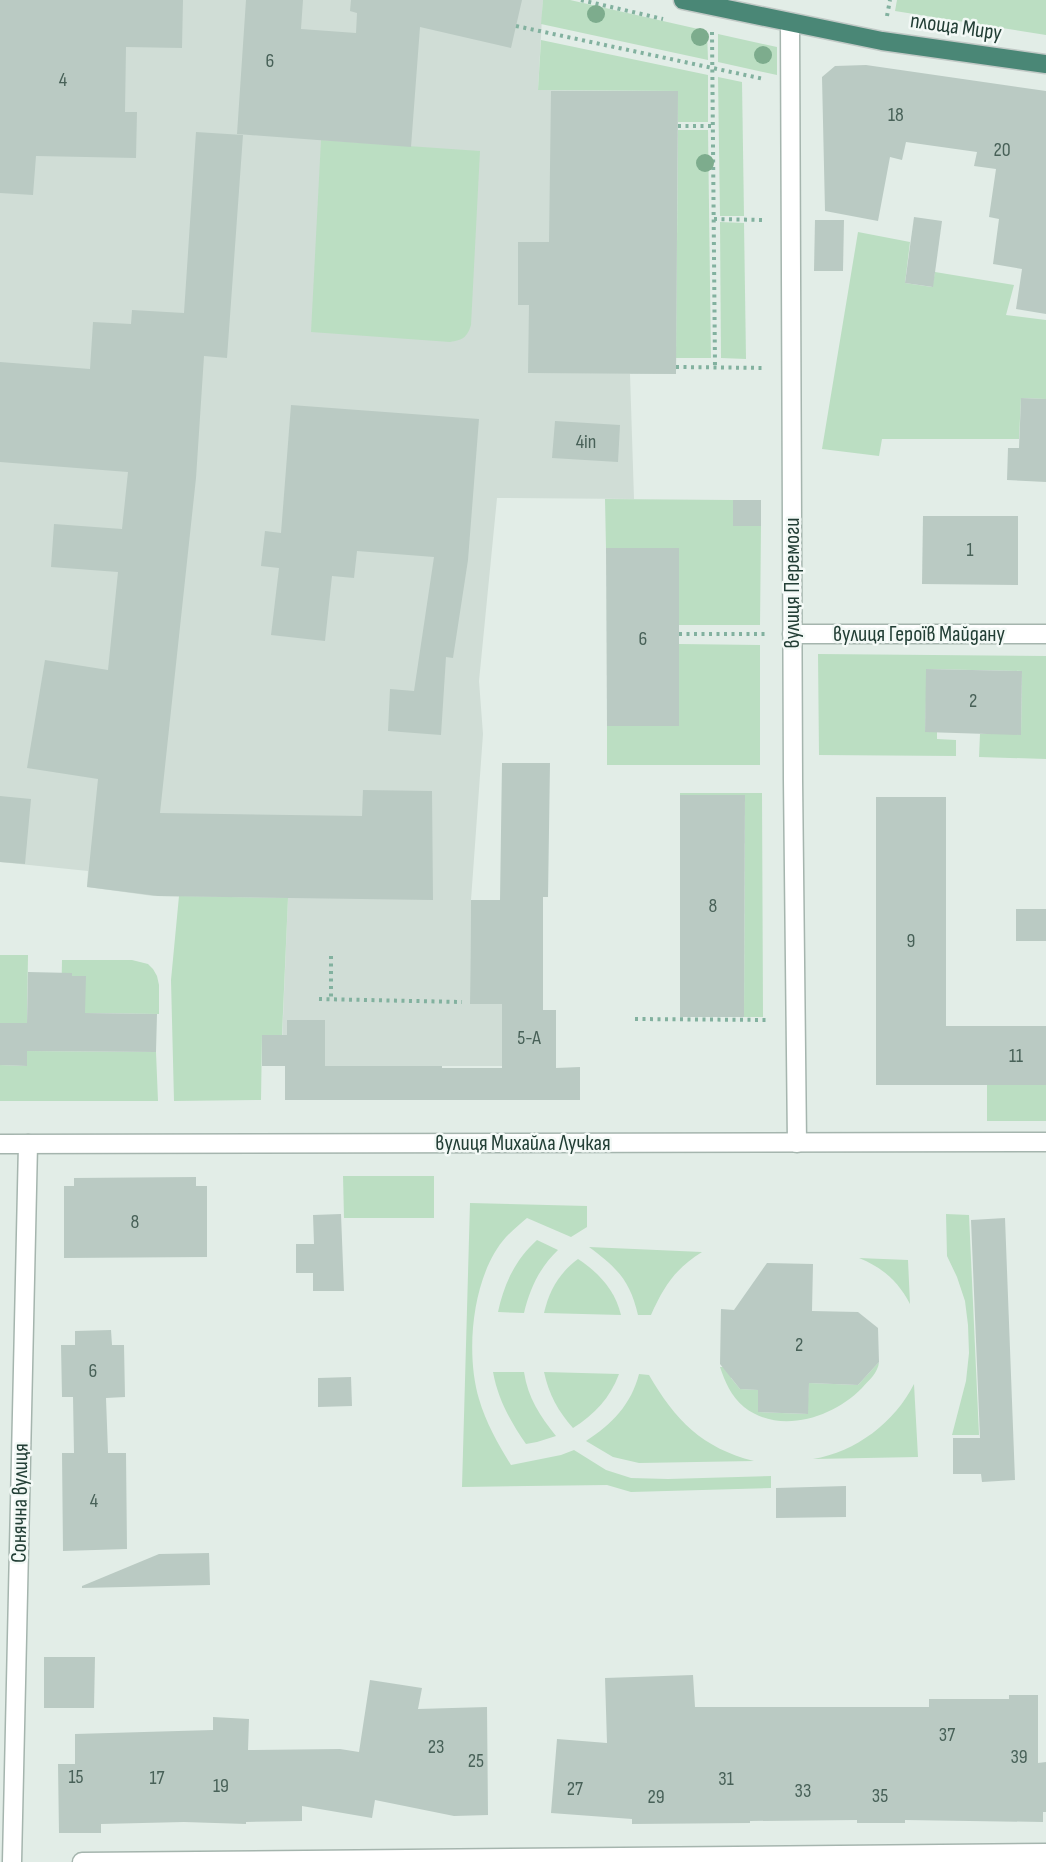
<svg xmlns="http://www.w3.org/2000/svg" width="1046" height="1862" viewBox="0 0 1046 1862" font-family="'Sofia Sans Condensed',sans-serif">
  <style>
    .built { fill: #d0ddd6 }
    .green { fill: #bbdec2 }
    .building { fill: #bacac3 }
    .lines { fill: none; stroke-linecap: round; stroke-linejoin: round }
    .minor-casing { stroke: #a5b5ae; stroke-width: 21 }
    .trunk-casing { stroke: #c1c9c6; stroke-width: 21 }
    .path { stroke: #82b19f; stroke-width: 4; stroke-dasharray: 3 4.5; stroke-linecap: butt }
    .minor { stroke: #fff; stroke-width: 18 }
    .trunk { stroke: #4a8776; stroke-width: 18 }
    .tree { fill: #7dac8d }
    .labels { text-anchor: middle; dominant-baseline: central; stroke-width: 5; stroke-linejoin: round; paint-order: stroke }
    .number-label { font-size: 20px; fill: #486158 }
    .street-label { font-size: 22px; fill: #223e35; stroke: #f3f9f6 }
  </style>
  <rect width="100%" height="100%" fill="#e2ede7"/>
  <polygon class="built" points="0,0 543,0 538,90 678,91 676,374 630,374 634,499 497,498 479,681 483,734 471,900 470,1004 502,1004 502,1066 281,1066 288,898 153,896 87,887 88,871 0,862"/>
  <g class="green">
    <polygon points="543,0 570,0 707,31 708,60 541,24"/>
    <polygon points="897,0 1046,0 1046,35 895,11"/>
    <polygon points="718,34 777,47 777,75 718,62"/>
    <polygon points="541,40 708,75 708,122 678,122 678,91 538,90"/>
    <polygon points="718,77 742,82 744,216 720,216"/>
    <polygon points="678,130 708,130 711,358 676,358"/>
    <path d="M321 140 480 151 471 325C467 338 462 340 450 342L311 332Z"/>
    <polygon points="720,222 744,223 746,359 721,358"/>
    <polygon points="858,232 910,242 905,283 932,287 935,272 1014,285 1006,315 1046,320 1046,399 1021,398 1019,439 882,439 879,456 822,449"/>
    <polygon points="605,499 733,500 733,526 761,526 760,625 679,625 606,548"/>
    <polygon points="679,644 760,645 760,765 607,765 607,726 679,725"/>
    <polygon points="818,654 1046,656 1046,759 979,757 980,734 1021,734 1022,671 927,669 925,732 937,732 937,739 956,740 956,756 819,755"/>
    <polygon points="680,793 762,793 763,1017 744,1017 745,795 680,795"/>
    <polygon points="179,896 288,898 282,1035 262,1035 261,1100 174,1101 171,980"/>
    <polygon points="0,955 28,955 27,1023 0,1023"/>
    <polygon points="62,960 132,960 148,964 153,969 157,976 159,985 159,1014 85,1013 85,976 67,976 61,1011"/>
    <polygon points="27,1051 156,1052 158,1101 0,1101 0,1065 27,1066"/>
    <rect x="987" y="1085" width="59" height="36"/>
    <polygon points="434,1176 434,1218 344,1218 343,1176"/>
    <path d="M470 1203 587 1206V1227L571 1237 527 1218C520 1224 513 1230 506 1237 472 1275 465 1352 479 1399 486 1423 498 1444 511 1465L561 1455 574 1450 606 1470 631 1478 668 1479 771 1476V1488L631 1492 607 1485 462 1487Z"/>
    <polygon points="946,1214 969,1215 979,1435 952,1435 966,1381 969,1353 968,1325 965,1301 957,1277 947,1256"/>
    <path d="M537 1240 558 1250C540 1267 530 1288 524 1313L498 1312C504 1284 515 1260 537 1240Z"/>
    <path d="M589 1247 702 1252C675 1269 664 1286 651 1315H638C630 1280 617 1268 589 1247Z"/>
    <path d="M859 1258 908 1260 910 1304C898 1281 883 1268 859 1258Z"/>
    <path d="M578 1259C599 1273 615 1290 621 1315L544 1313C549 1291 559 1273 578 1259Z"/>
    <path d="M879 1362C878 1373 869 1380 862 1388 833 1418 779 1435 744 1407 731 1396 725 1382 720 1367H731V1378L740 1389 758 1390V1412L807 1414 809 1383 858 1385Z"/>
    <path d="M493 1372H524C528 1398 540 1416 556 1436L537 1442 526 1444C510 1421 498 1399 493 1372Z"/>
    <path d="M544 1372 619 1374C610 1398 595 1414 573 1428 558 1411 549 1395 544 1372Z"/>
    <path d="M639 1374 649 1375C675 1420 702 1448 754 1461L639 1463 613 1457 586 1441C612 1424 631 1405 639 1374Z"/>
    <path d="M914 1384 918 1457 813 1459C856 1452 895 1422 914 1384Z"/>
  </g>
  <g class="building">
    <polygon points="0,0 183,0 182,48 126,47 125,112 137,112 136,158 36,156 33,195 0,193"/>
    <polygon points="246,0 303,0 301,29 356,33 357,13 350,11 351,0 522,0 511,48 420,27 411,147 237,134"/>
    <polygon points="866,65 1046,91 1046,314 1016,309 1022,269 993,264 999,219 989,217 996,169 974,166 977,152 906,142 902,160 890,157 878,221 825,211 822,77 835,66"/>
    <polygon points="551,91 678,91 676,374 528,373 529,305 518,305 518,242 549,242"/>
    <polygon points="196,132 243,135 227,358 204,356 196,478 160,813 362,816 363,790 432,791 433,900 158,896 87,887 98,779 27,768 45,660 108,670 118,572 51,567 54,524 122,529 128,472 0,462 0,362 90,369 93,322 131,324 132,310 184,313"/>
    <polygon points="914,217 942,221 933,287 905,283"/>
    <polygon points="815,220 844,220 843,271 814,271"/>
    <polygon points="1021,398 1046,399 1046,482 1007,480 1008,448 1019,448"/>
    <polygon points="291,405 479,419 468,560 453,658 446,657 441,735 388,731 390,689 414,691 434,557 357,551 354,578 332,576 325,641 271,635 279,568 261,566 265,531 281,533"/>
    <polygon points="555,421 620,425 618,462 552,458"/>
    <rect x="733" y="500" width="28" height="26"/>
    <polygon points="923,516 1018,516 1018,585 922,584"/>
    <polygon points="606,548 679,548 679,726 607,726"/>
    <polygon points="926,669 1022,671 1021,735 925,732"/>
    <polygon points="502,763 550,763 548,897 543,897 543,1010 556,1010 556,1068 580,1067 580,1100 285,1100 285,1066 262,1066 262,1035 287,1035 287,1020 325,1020 325,1066 442,1066 442,1068 502,1068 502,1004 470,1004 471,900 500,900"/>
    <polygon points="680,795 745,795 744,1017 680,1017"/>
    <polygon points="0,796 31,799 25,864 0,862"/>
    <polygon points="876,797 946,797 946,1026 1046,1026 1046,1085 876,1085"/>
    <rect x="1016" y="909" width="30" height="32"/>
    <polygon points="28,972 72,973 72,976 86,976 85,1013 157,1014 156,1052 27,1051 27,1066 0,1065 0,1023 27,1023"/>
    <polygon points="196,1177 196,1186 207,1186 207,1257 64,1258 64,1186 74,1186 74,1178"/>
    <polygon points="341,1214 344,1291 313,1291 313,1273 296,1273 296,1244 314,1244 313,1215"/>
    <polygon points="1005,1218 1015,1480 982,1482 981,1474 953,1474 953,1438 980,1438 971,1220"/>
    <polygon points="767,1263 813,1264 812,1311 858,1312 878,1328 879,1362 858,1385 809,1383 808,1414 758,1412 758,1390 740,1389 720,1364 721,1309 734,1310"/>
    <polygon points="111,1330 112,1345 124,1345 125,1397 106,1398 108,1453 126,1453 127,1549 63,1551 62,1453 74,1453 73,1397 62,1397 61,1345 75,1345 75,1331"/>
    <polygon points="351,1377 352,1406 318,1407 318,1378"/>
    <polygon points="846,1486 846,1517 776,1518 776,1488"/>
    <polygon points="209,1553 210,1585 82,1588 82,1586 159,1554"/>
    <polygon points="44,1657 95,1657 94,1708 44,1708"/>
    <polygon points="693,1675 695,1707 929,1707 929,1699 1009,1699 1009,1695 1038,1695 1038,1763 1046,1762 1046,1812 1043,1812 1043,1822 905,1820 905,1823 857,1823 857,1820 750,1821 750,1823 632,1824 632,1819 551,1813 557,1739 607,1743 605,1678"/>
    <polygon points="370,1680 422,1688 418,1709 487,1707 488,1815 454,1816 375,1800 372,1818 302,1806 302,1821 246,1822 246,1824 184,1822 101,1824 101,1833 59,1833 58,1764 75,1764 75,1734 213,1730 213,1717 249,1719 248,1750 340,1749 359,1752"/>
  </g>
  <g class="lines">
    <defs>
      <g id="minor">
        <polyline points="790,23 793,780 797,1143"/>
        <polyline points="792,634 1046,634"/>
        <polyline points="0,1144 1046,1142"/>
        <polyline points="12,1862 28,1144"/>
        <polyline points="82,1862 1046,1853"/>
      </g>
      <polyline id="trunk" points="683,0 882,41 1046,64"/>
    </defs>
    <use href="#minor" class="minor-casing"/>
    <use href="#trunk" class="trunk-casing"/>
    <g class="path">
      <polyline points="581,0 663,19"/>
      <polyline points="887,16 890,0"/>
      <polyline points="516,26 764,79"/>
      <polyline points="712,32 715,367"/>
      <polyline points="678,126 713,126"/>
      <polyline points="714,219 764,220"/>
      <polyline points="676,367 766,368"/>
      <polyline points="679,634 767,634"/>
      <polyline points="331,956 331,999"/>
      <polyline points="319,999 462,1002"/>
      <polyline points="635,1019 770,1020"/>
    </g>
    <use href="#minor" class="minor"/>
    <use href="#trunk" class="trunk"/>
  </g>
  <g class="tree">
    <circle cx="596" cy="14" r="9"/>
    <circle cx="700" cy="37" r="9"/>
    <circle cx="763" cy="55" r="9"/>
    <circle cx="705" cy="163" r="9"/>
  </g>
  <g class="labels">
    <g class="number-label">
      <text x="270" y="61">6</text>
      <text x="63" y="80">4</text>
      <text x="896" y="115">18</text>
      <text x="1002" y="150">20</text>
      <text x="586" y="442">4іп</text>
      <text x="970" y="550">1</text>
      <text x="643" y="639">6</text>
      <text x="973" y="701">2</text>
      <text x="713" y="906">8</text>
      <text x="911" y="941">9</text>
      <text x="529" y="1038">5-А</text>
      <text x="1016" y="1056">11</text>
      <text x="135" y="1222">8</text>
      <text x="799" y="1345">2</text>
      <text x="93" y="1371">6</text>
      <text x="94" y="1501">4</text>
      <text x="947" y="1735">37</text>
      <text x="436" y="1747">23</text>
      <text x="1019" y="1757">39</text>
      <text x="476" y="1761">25</text>
      <text x="76" y="1777">15</text>
      <text x="157" y="1778">17</text>
      <text x="726" y="1779">31</text>
      <text x="221" y="1786">19</text>
      <text x="575" y="1789">27</text>
      <text x="803" y="1791">33</text>
      <text x="880" y="1796">35</text>
      <text x="656" y="1797">29</text>
    </g>
    <g class="street-label">
      <text transform="translate(956 27) rotate(8)">площа Миру</text>
      <text transform="translate(792 583) rotate(-90)">вулиця Перемоги</text>
      <text x="919" y="634">вулиця Героїв Майдану</text>
      <text x="523" y="1143">вулиця Михайла Лучкая</text>
      <text transform="translate(20 1503) rotate(-89)">Сонячна вулиця</text>
    </g>
  </g>
</svg>
